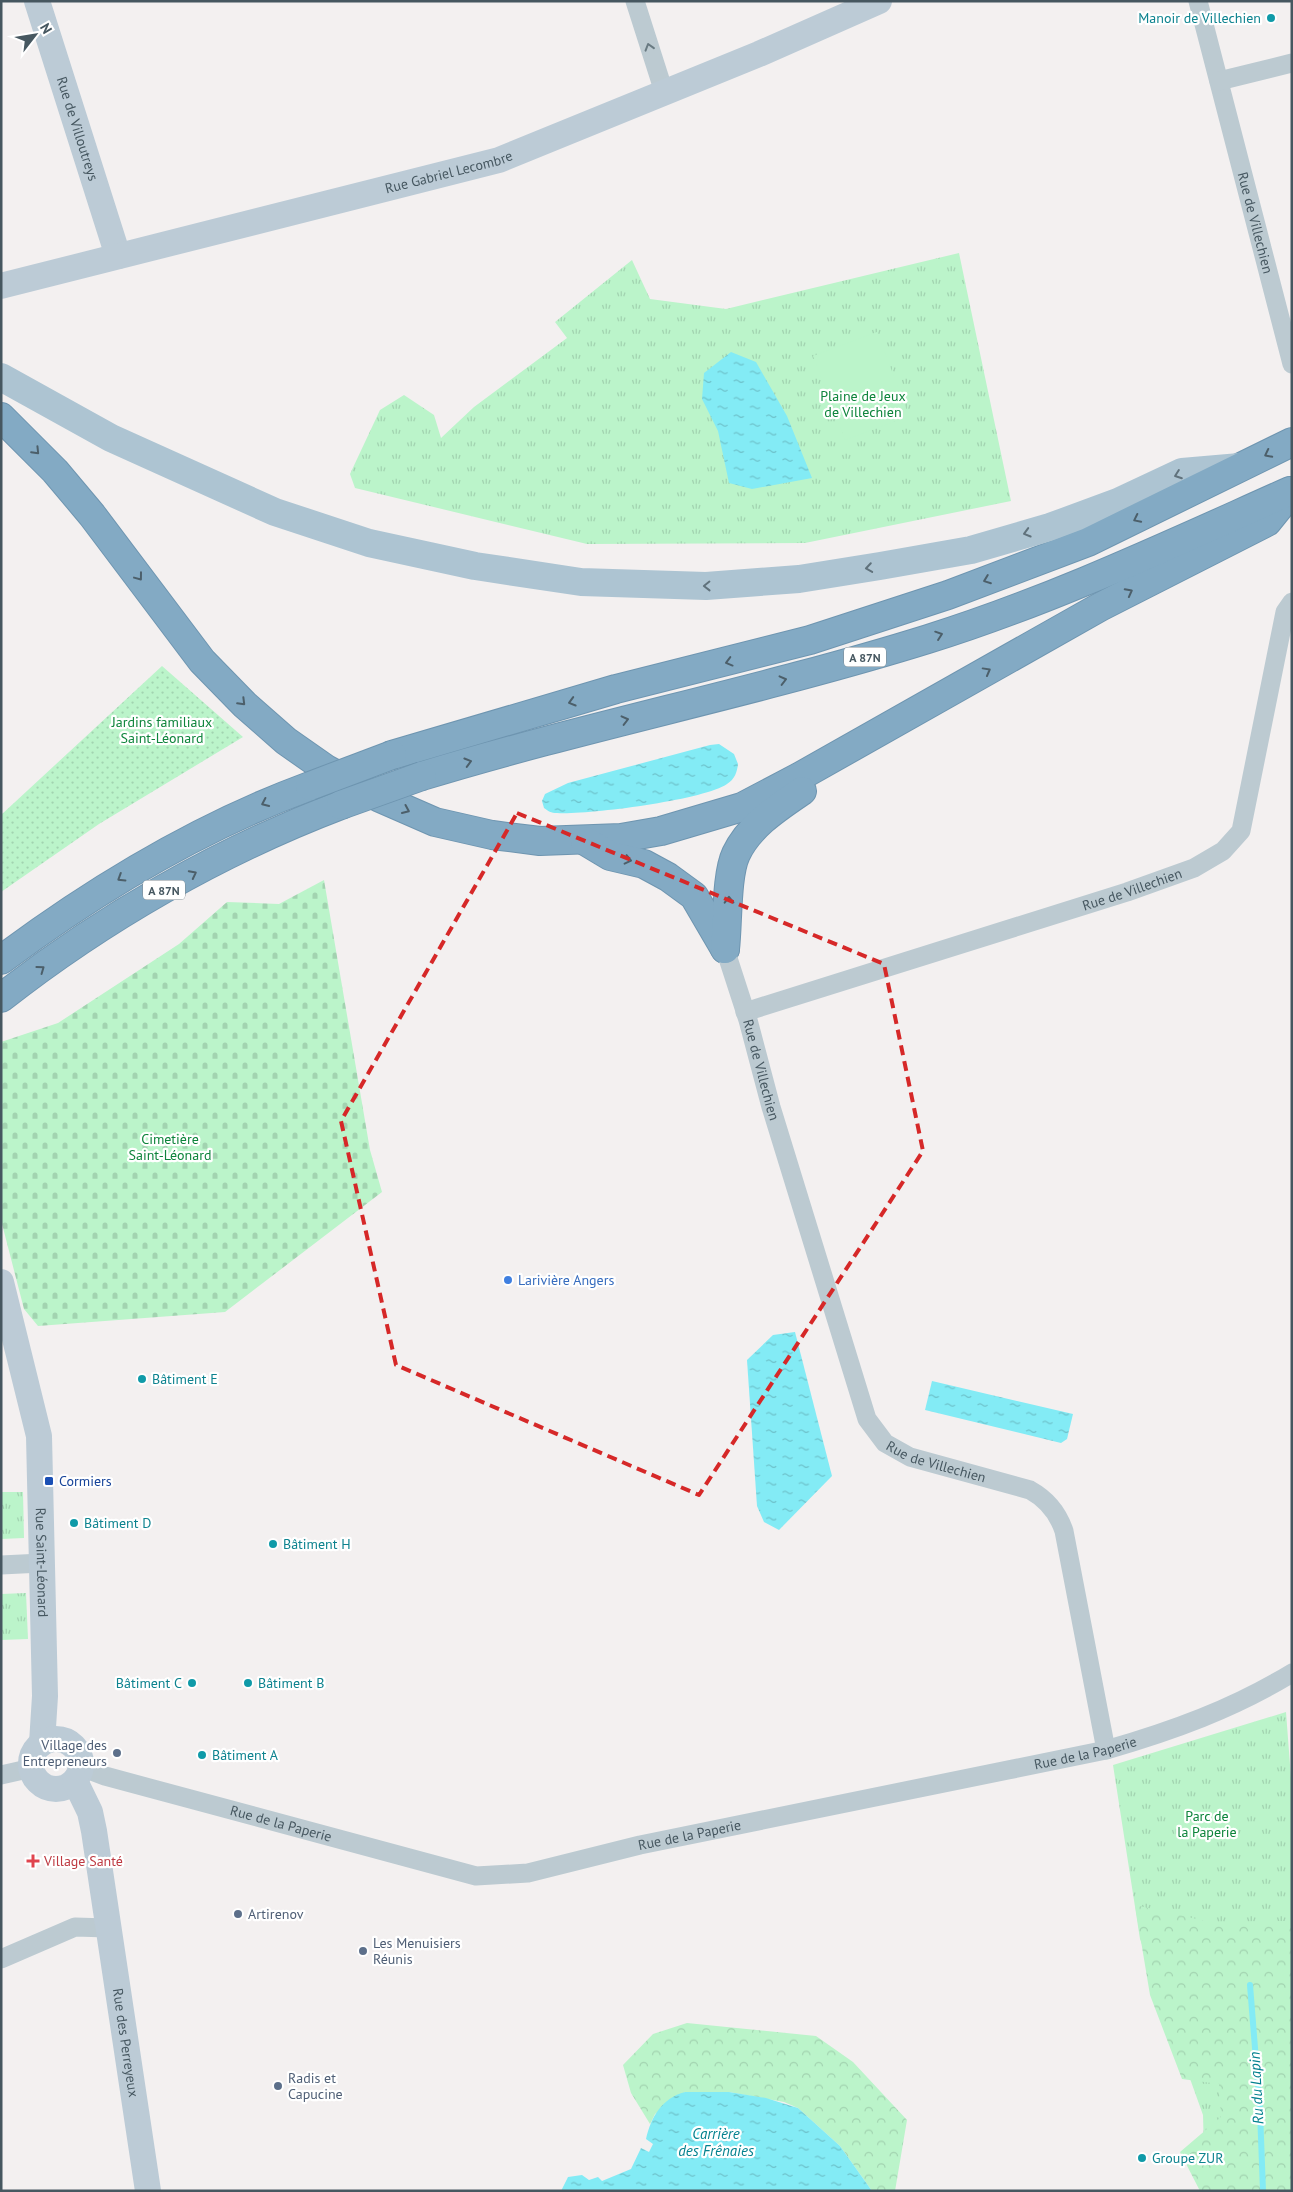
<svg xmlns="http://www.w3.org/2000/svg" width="1293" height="2192" viewBox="0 0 1293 2192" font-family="'PT Sans',sans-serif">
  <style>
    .grass { fill: url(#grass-tufts) }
    .forest { fill: url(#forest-crowns) }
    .cemetery { fill: url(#cemetery-stones) }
    .garden { fill: url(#garden-dots) }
    .pitch { fill: #bbf4ca }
    .water { fill: url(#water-ripples) }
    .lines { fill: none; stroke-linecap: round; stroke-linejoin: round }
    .stream { stroke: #83ebf5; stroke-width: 6 }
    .highway-casing { stroke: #6e95b0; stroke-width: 30 }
    .street { stroke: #bccad1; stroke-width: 19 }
    .secondary { stroke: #bccbd6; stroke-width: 26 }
    .primary { stroke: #adc4d2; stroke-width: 28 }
    .highway { stroke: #83aac4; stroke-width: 28 }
    .highway-bridge-casing { stroke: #6e95b0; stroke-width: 30; stroke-linecap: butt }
    .highway-bridge { stroke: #83aac4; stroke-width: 28 }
    .oneway { stroke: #697a82 }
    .oneway2 { stroke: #4c5f6a }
    .oneway3 { stroke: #60727c }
    .marked { fill: none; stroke: #d62828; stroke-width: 4; stroke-dasharray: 10 6; stroke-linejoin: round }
    .culture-dot { fill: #0f9aa8; stroke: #fff; stroke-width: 2 }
    .shop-dot { fill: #3f7fe0; stroke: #fff; stroke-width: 2 }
    .transit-dot { fill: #1a4fb4; stroke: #fff; stroke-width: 2 }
    .service-dot { fill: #5c6f8a; stroke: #fff; stroke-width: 2 }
    .health-dot { fill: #e0444e; stroke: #fff; stroke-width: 2 }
    .labels { text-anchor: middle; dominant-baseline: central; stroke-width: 4.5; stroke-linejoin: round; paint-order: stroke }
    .shield { fill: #fff; stroke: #7e8990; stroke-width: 1 }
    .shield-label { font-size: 12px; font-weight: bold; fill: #465760 }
    .culture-label { font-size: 14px; fill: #0d838f; stroke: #fff; text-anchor: start }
    .street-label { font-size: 14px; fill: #465760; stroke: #fff }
    .park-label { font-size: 14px; fill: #0d843b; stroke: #fff }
    .shop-label { font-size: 14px; fill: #366cbe; stroke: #fff; text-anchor: start }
    .transit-label { font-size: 14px; fill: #164399; stroke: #fff; text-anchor: start }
    .service-label { font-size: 14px; fill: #4e5e75; stroke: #fff; text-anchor: start }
    .health-label { font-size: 14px; fill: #be3a42; stroke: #fff; text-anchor: start }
    .water-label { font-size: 15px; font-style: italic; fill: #04828f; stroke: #fff }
  </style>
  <defs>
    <pattern id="grass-tufts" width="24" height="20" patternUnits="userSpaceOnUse" patternTransform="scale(1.25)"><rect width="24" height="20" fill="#bbf4ca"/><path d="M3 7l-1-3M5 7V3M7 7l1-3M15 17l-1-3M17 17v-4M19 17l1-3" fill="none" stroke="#a2d3b0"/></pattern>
    <pattern id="forest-crowns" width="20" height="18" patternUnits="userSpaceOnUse" patternTransform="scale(1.25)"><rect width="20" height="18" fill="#bbf4ca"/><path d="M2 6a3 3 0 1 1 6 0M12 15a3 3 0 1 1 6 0" fill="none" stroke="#a2d3b0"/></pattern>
    <pattern id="cemetery-stones" width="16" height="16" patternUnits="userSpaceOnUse" patternTransform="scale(1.25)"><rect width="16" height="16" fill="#bbf4ca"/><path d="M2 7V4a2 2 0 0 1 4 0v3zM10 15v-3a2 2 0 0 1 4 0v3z" fill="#a2d3b0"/></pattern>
    <pattern id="garden-dots" width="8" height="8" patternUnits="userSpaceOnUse" patternTransform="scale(1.25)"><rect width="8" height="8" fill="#bbf4ca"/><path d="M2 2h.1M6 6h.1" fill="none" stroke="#a2d3b0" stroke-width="1.8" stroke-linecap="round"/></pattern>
    <pattern id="water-ripples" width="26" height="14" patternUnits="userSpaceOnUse" patternTransform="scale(1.25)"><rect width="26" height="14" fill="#83ebf5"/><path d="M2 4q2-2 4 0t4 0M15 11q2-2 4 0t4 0" fill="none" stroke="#6dc1ca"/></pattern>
  </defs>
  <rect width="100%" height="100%" fill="#f3f0f0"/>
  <g class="grass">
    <polygon points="959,253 1011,501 805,543 587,544 355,488 350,474 380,410 404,395 434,415 441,438 474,407 567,338 555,322 632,260 650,299 726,309"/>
    <polygon points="1,1492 23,1492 24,1538 1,1539"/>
    <polygon points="26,1593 28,1639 1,1640 1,1594"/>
    <polygon points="1286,1712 1292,1791 1292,2191 1205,2191 1203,2115 1140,1939 1113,1765"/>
  </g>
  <g class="forest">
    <polygon points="1135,1905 1210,1922 1289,1921 1292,1926 1292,2191 1200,2191 1180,2152 1221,2117 1219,2084 1182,2079 1150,1995"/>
    <polygon points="687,2023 816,2036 853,2062 907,2120 895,2191 872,2191 840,2146 798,2108 784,2102 729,2092 685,2092 655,2114 650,2124 631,2093 623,2065 653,2034"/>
  </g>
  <polygon class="cemetery" points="324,880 370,1150 382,1192 225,1312 38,1326 24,1309 1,1220 1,1042 58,1023 179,944 227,902 279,904"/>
  <polygon class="garden" points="162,666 243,737 99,824 1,892 1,815"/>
  <polygon class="pitch" points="877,332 909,416 845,440 813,356"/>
  <g class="water">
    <polygon points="731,352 756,362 787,416 812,478 752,489 729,483 718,431 702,399 704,373"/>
    <path d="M719 744 734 754 738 764C737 772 735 779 727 784 704 800 588 815 557 813 551 813 548 811 544 808L542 801 545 794 568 783 710 745Z"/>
    <polygon points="795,1332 832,1476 779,1530 764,1522 757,1506 747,1360 773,1335"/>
    <polygon points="932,1381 1073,1414 1067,1439 1061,1443 925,1410"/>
    <path d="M685 2092H729L766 2098 798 2108 840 2146 872 2191H561L568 2177 582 2175 589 2180 598 2177 602 2181 631 2169 641 2148 649 2152 653 2144 646 2139C651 2117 662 2098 685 2092Z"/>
  </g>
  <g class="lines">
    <polyline class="stream" points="1250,1985 1260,2111 1263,2191"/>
    <defs>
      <g id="highway">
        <polyline points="1,417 55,471 92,515 202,661 245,705 286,741 326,769 380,798 435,822 492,835 540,841 621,838 661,831 742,807 799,777 1100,607 1267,522 1292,491"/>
        <polyline points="392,755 616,689 810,640 948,595 1088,542 1292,442"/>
        <path d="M422 776C589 725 761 691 928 639 1053 600 1171 544 1290 491"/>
        <polyline points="585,841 610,856 644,864 668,877 694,896 725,949"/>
        <path d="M725 949C728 924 726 875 736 854 749 826 777 808 802 791"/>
        <path d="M1 960C96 889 199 827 310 786"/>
        <path d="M1 998C103 918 220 851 341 805"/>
      </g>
    </defs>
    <use href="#highway" class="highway-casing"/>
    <g class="street">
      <polyline points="635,1 664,92"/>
      <path id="s1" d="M1198 1 1292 364"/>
      <polyline points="1219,81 1292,63"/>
      <path id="s2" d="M725 949 748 1020 771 1107 867 1419 885 1443 910 1457 1030 1490C1048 1500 1058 1513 1064 1531L1106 1750"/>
      <path id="s3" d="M745 1012 1127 892 1194 868 1223 851 1241 831 1285 612 1292 602"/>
      <polyline points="1,1565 42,1563"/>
      <path id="s4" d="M81 1767 105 1776 476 1876 528 1873 640 1845 1106 1750C1172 1731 1233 1709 1292 1673"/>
      <polyline points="1,1775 32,1768"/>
      <polyline points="1,1959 75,1927 108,1928"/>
    </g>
    <g class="secondary">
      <path id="s5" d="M37 1 118 256"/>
      <path id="s6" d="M1 286 499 160 759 54 879 1"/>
      <path id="s7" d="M1 1282 39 1436 45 1696 42 1743"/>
      <circle cx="56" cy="1764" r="25"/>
      <path id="s8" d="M75 1781 90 1812 94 1831 148 2191"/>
    </g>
    <polyline class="primary" points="1,377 111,438 275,512 369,543 475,566 581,582 706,586 799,579 880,566 971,550 1050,527 1118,502 1182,472 1240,467"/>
    <use href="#highway" class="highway"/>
    <defs>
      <g id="highway-bridge">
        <polyline points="310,786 392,755"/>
        <polyline points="341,805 422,776"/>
      </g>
    </defs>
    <use href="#highway-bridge" class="highway-bridge-casing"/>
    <use href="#highway-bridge" class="highway-bridge"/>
  </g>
  <defs><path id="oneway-chevron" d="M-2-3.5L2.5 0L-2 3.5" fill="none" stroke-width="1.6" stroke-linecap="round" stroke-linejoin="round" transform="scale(1.25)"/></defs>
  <use class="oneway" href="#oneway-chevron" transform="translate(649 47) rotate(-107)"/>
  <g class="oneway2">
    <use href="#oneway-chevron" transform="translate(36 451) rotate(46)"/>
    <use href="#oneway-chevron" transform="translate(1268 454) rotate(153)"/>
    <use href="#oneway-chevron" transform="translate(1137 519) rotate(154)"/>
    <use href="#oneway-chevron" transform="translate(139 577) rotate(53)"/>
    <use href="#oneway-chevron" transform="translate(987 580) rotate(159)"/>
    <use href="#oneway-chevron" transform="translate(1129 592) rotate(-28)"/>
    <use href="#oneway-chevron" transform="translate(939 635) rotate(-19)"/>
    <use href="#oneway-chevron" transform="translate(729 662) rotate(165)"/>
    <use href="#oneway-chevron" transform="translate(987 671) rotate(-29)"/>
    <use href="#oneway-chevron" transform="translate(783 680) rotate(-14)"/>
    <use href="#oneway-chevron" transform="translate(242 702) rotate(45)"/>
    <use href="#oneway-chevron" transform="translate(572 702) rotate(164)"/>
    <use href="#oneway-chevron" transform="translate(625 720) rotate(-14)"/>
    <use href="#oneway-chevron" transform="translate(468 762) rotate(-16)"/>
    <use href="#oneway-chevron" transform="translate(265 803) rotate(155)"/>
    <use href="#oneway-chevron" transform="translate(406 810) rotate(24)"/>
    <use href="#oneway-chevron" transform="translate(628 860) rotate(13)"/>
    <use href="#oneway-chevron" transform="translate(193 874) rotate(-27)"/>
    <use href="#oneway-chevron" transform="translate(121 878) rotate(148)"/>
    <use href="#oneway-chevron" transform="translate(729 900) rotate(-91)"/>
    <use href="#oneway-chevron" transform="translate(41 969) rotate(-36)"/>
  </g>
  <g class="oneway3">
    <use href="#oneway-chevron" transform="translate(1178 475) rotate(160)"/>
    <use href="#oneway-chevron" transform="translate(1027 533) rotate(164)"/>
    <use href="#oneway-chevron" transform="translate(869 568) rotate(171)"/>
    <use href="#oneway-chevron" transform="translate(707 586) rotate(179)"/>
  </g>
  <path class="marked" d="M517 813 884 964 923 1151 699 1495 396 1365 341 1121Z"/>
  <g class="culture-dot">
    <circle cx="1271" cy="18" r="5"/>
    <circle cx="142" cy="1379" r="5"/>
    <circle cx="74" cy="1523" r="5"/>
    <circle cx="273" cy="1544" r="5"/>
    <circle cx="192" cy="1683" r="5"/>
    <circle cx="248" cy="1683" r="5"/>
    <circle cx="202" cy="1755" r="5"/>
    <circle cx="1142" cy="2158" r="5"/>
  </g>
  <circle class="shop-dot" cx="508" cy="1280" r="5"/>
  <rect class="transit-dot" x="44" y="1476" width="10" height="10" rx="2.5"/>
  <g class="service-dot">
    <circle cx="117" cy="1753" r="5"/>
    <circle cx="238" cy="1914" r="5"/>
    <circle cx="363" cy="1951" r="5"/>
    <circle cx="278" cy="2086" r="5"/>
  </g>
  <path class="health-dot" d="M30.5 1853.5h5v5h5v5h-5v5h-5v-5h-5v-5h5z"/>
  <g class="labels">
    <g class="shield">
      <rect x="844" y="647.5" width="42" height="19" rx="4"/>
      <rect x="143" y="880.5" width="42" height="19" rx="4"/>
    </g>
    <g class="shield-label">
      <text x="865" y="657">A 87N</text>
      <text x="164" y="890">A 87N</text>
    </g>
    <g class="culture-label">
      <text x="1261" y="18" text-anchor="end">Manoir de Villechien</text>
      <text x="152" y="1379">Bâtiment E</text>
      <text x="84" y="1523">Bâtiment D</text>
      <text x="283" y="1544">Bâtiment H</text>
      <text x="182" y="1683" text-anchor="end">Bâtiment C</text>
      <text x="258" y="1683">Bâtiment B</text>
      <text x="212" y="1755">Bâtiment A</text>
      <text x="1152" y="2158">Groupe ZUR</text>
    </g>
    <g class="street-label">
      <text stroke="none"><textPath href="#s5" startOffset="134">Rue de Villoutreys</textPath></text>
      <text stroke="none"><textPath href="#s6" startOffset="462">Rue Gabriel Lecombre</textPath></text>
      <text stroke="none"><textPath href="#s1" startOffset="229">Rue de Villechien</textPath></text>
      <text stroke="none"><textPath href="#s3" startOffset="406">Rue de Villechien</textPath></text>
      <text stroke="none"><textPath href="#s2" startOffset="126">Rue de Villechien</textPath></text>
      <text stroke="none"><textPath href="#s2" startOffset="576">Rue de Villechien</textPath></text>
      <text stroke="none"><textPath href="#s7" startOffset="285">Rue Saint-Léonard</textPath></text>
      <text stroke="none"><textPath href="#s4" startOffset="1032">Rue de la Paperie</textPath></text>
      <text stroke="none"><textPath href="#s4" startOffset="208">Rue de la Paperie</textPath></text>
      <text stroke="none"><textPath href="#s4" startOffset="628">Rue de la Paperie</textPath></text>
      <text stroke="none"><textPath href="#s8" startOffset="268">Rue des Perreyeux</textPath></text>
    </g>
    <g class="park-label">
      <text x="863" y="396">Plaine de Jeux<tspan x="863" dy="16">de Villechien</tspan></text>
      <text x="162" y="722">Jardins familiaux<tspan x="162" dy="16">Saint-Léonard</tspan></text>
      <text x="170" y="1139">Cimetière<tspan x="170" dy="16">Saint-Léonard</tspan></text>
      <text x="1207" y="1816">Parc de<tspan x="1207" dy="16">la Paperie</tspan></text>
    </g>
    <g class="shop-label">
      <text x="518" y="1280">Larivière Angers</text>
    </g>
    <g class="transit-label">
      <text x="59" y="1481">Cormiers</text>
    </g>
    <g class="service-label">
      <text x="107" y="1745" text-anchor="end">Village des<tspan x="107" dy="16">Entrepreneurs</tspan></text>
      <text x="248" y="1914">Artirenov</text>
      <text x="373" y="1943">Les Menuisiers<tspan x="373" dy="16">Réunis</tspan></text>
      <text x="288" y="2078">Radis et<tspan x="288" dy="16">Capucine</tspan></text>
    </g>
    <g class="health-label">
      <text x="44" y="1861">Village Santé</text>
    </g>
    <g class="water-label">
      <text transform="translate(1256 2088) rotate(-93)">Ru du Lapin</text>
      <text x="716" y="2133">Carrière<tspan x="716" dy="17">des Frênaies</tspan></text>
    </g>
  </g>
  <rect width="1293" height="2192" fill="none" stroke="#465760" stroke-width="5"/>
  <g transform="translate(35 35) rotate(59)" stroke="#ffffff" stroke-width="4" paint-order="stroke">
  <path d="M0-4L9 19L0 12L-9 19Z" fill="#465760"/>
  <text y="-8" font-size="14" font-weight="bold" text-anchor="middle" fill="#465760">N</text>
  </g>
</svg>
